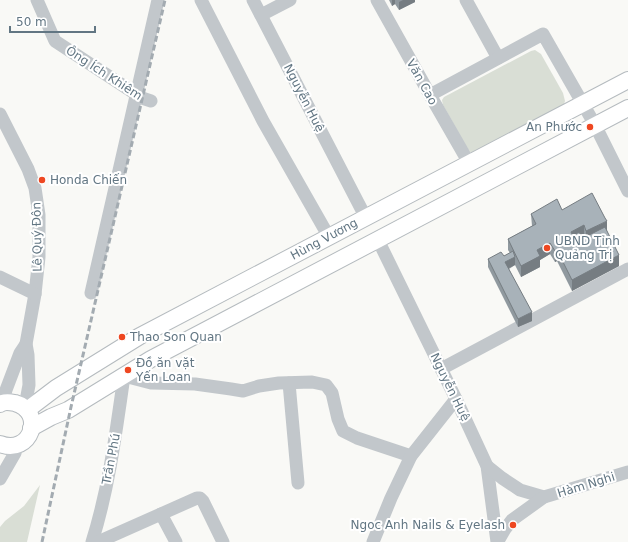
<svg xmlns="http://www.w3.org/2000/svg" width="628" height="542" viewBox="0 0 628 542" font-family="'DejaVu Sans',sans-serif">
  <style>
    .green { fill: #d9ded5 }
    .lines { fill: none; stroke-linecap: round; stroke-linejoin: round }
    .major-casing { stroke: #b5bbbf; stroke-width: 18 }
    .minor { stroke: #c2c7cb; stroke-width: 13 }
    .major { stroke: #fff; stroke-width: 16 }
    .rail { stroke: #a3abb1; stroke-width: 3; stroke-dasharray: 6 3; stroke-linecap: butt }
    .wall { fill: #90999f }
    .shaded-wall { fill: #767d82 }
    .building { fill: #a8b2b9; stroke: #767d82 }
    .poi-dot { fill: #ee4721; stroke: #fff; stroke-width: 1.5 }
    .labels { text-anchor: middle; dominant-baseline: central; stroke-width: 4; stroke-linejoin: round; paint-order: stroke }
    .street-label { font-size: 12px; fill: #627683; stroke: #fff }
    .poi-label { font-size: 12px; fill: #627683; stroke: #fff; text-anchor: start }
  </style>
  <rect width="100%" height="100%" fill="#f9f9f6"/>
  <g class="green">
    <polygon points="535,50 541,54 563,93 565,101 562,111 477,154 471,153 466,146 443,105 442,100 444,97 531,51"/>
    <polygon points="40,485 27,542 0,542 0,527 5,521 24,506"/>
  </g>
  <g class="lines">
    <defs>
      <g id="major">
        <path d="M0 404C4 401 10 402 15 403 46 412 31 456 0 444"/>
        <polyline points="27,410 56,388 140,336 628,80"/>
        <polyline points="31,428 51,417 68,410 151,359 628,108"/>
      </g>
    </defs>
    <use href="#major" class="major-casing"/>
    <g class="minor">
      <polyline points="37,0 55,41 142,98 151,101"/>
      <polyline points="201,0 263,121 329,237"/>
      <polyline points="253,0 366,218"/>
      <polyline points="377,0 430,95 469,163"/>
      <polyline points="466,0 498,58"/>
      <polyline points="261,15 290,0"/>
      <polyline points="430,95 543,34 595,125 628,191"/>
      <polyline points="0,114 28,169 35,188 39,215 39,257 35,294 26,344 28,355 29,385 26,401 27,410"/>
      <polyline points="378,240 456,399 487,466 497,542"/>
      <polyline points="0,277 35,294"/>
      <polyline points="91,293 158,0"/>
      <polyline points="441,369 628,269"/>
      <polyline points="289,383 298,483"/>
      <polyline points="3,402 6,390 20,353 26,344"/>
      <polyline points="487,466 502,478 520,490 544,497"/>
      <polyline points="0,479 15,453 17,446"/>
      <polyline points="161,514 176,542"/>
      <polyline points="498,541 505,529 512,520 544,497 628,472"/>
      <path d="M92 542C109 488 116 432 124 376L151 383 195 384 231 389 243 391 259 386 279 383 312 382 326 385 332 393 338 419 343 431 357 438 411 456"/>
      <polyline points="98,542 197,498 200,498 203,501 223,542"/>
      <polyline points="373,542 391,498 411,456 456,399"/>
    </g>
    <use href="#major" class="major"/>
    <polyline class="rail" points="42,542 71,407 165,0"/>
  </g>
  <g class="wall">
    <polygon points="389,0 415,0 415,2 399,10 395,4 392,6"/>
    <polygon points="562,210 607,231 619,266 572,291 557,261 555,262 550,254 540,260 540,267 521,277 515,265 509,269 532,321 518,327 488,267 488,259 504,256 510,253 508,250 508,239 532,226 531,214"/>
  </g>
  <g class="shaded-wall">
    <polygon points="392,0 395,0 395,4 392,6"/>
    <polygon points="403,0 415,0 415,2 399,10 399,2"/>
    <polygon points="607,221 607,232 586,242 586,231"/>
    <polygon points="584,225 584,236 571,243 571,232"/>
    <polygon points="550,243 550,254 540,260 540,267 521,277 521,266 537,250"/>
    <polygon points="557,250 557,261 555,262 555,251"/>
    <polygon points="619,255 619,266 572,291 572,280"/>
    <polygon points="515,257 515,265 505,270 505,262"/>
    <polygon points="532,312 532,321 518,327 518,319"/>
  </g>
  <g class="building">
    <polygon points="592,193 605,218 607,221 586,231 584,225 571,232 573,236 579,232 583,238 605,227 619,255 572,280 557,250 555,251 550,243 537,250 540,256 521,266 508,239 536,224 531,214 557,199 562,210"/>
    <polygon points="513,251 515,257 505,262 532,312 518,319 488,259 501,252 504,256"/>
  </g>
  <g class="poi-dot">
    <circle cx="590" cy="127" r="4"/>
    <circle cx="42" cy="180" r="4"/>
    <circle cx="547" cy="248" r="4"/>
    <circle cx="122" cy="337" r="4"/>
    <circle cx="128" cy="370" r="4"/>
    <circle cx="513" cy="525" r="4"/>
  </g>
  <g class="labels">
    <g class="street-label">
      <text transform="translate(104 73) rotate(33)">Ông Ích Khiêm</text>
      <text transform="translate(422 82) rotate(61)">Văn Cao</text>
      <text transform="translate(304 98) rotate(63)">Nguyễn Huệ</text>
      <text transform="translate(37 237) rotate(-91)">Lê Quý Đôn</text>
      <text transform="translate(324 239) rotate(-28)">Hùng Vương</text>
      <text transform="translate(450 387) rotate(64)">Nguyễn Huệ</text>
      <text transform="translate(111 459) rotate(-79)">Trần Phú</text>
      <text transform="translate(586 485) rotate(-17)">Hàm Nghi</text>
    </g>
    <g class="poi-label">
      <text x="582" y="127" text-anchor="end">An Phước</text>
      <text x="50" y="180">Honda Chiến</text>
      <text x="555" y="241">UBND Tỉnh<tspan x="555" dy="14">Quảng Trị</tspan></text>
      <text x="130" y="337">Thao Son Quan</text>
      <text x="136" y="363">Đồ ăn vặt<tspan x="136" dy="14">Yến Loan</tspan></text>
      <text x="505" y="525" text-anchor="end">Ngoc Anh Nails &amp; Eyelash</text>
    </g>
  </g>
  <path d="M10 26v6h85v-6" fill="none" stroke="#627683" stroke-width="2"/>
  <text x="16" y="26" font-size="12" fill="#627683" stroke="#ffffff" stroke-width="3" paint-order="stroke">50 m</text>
</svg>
